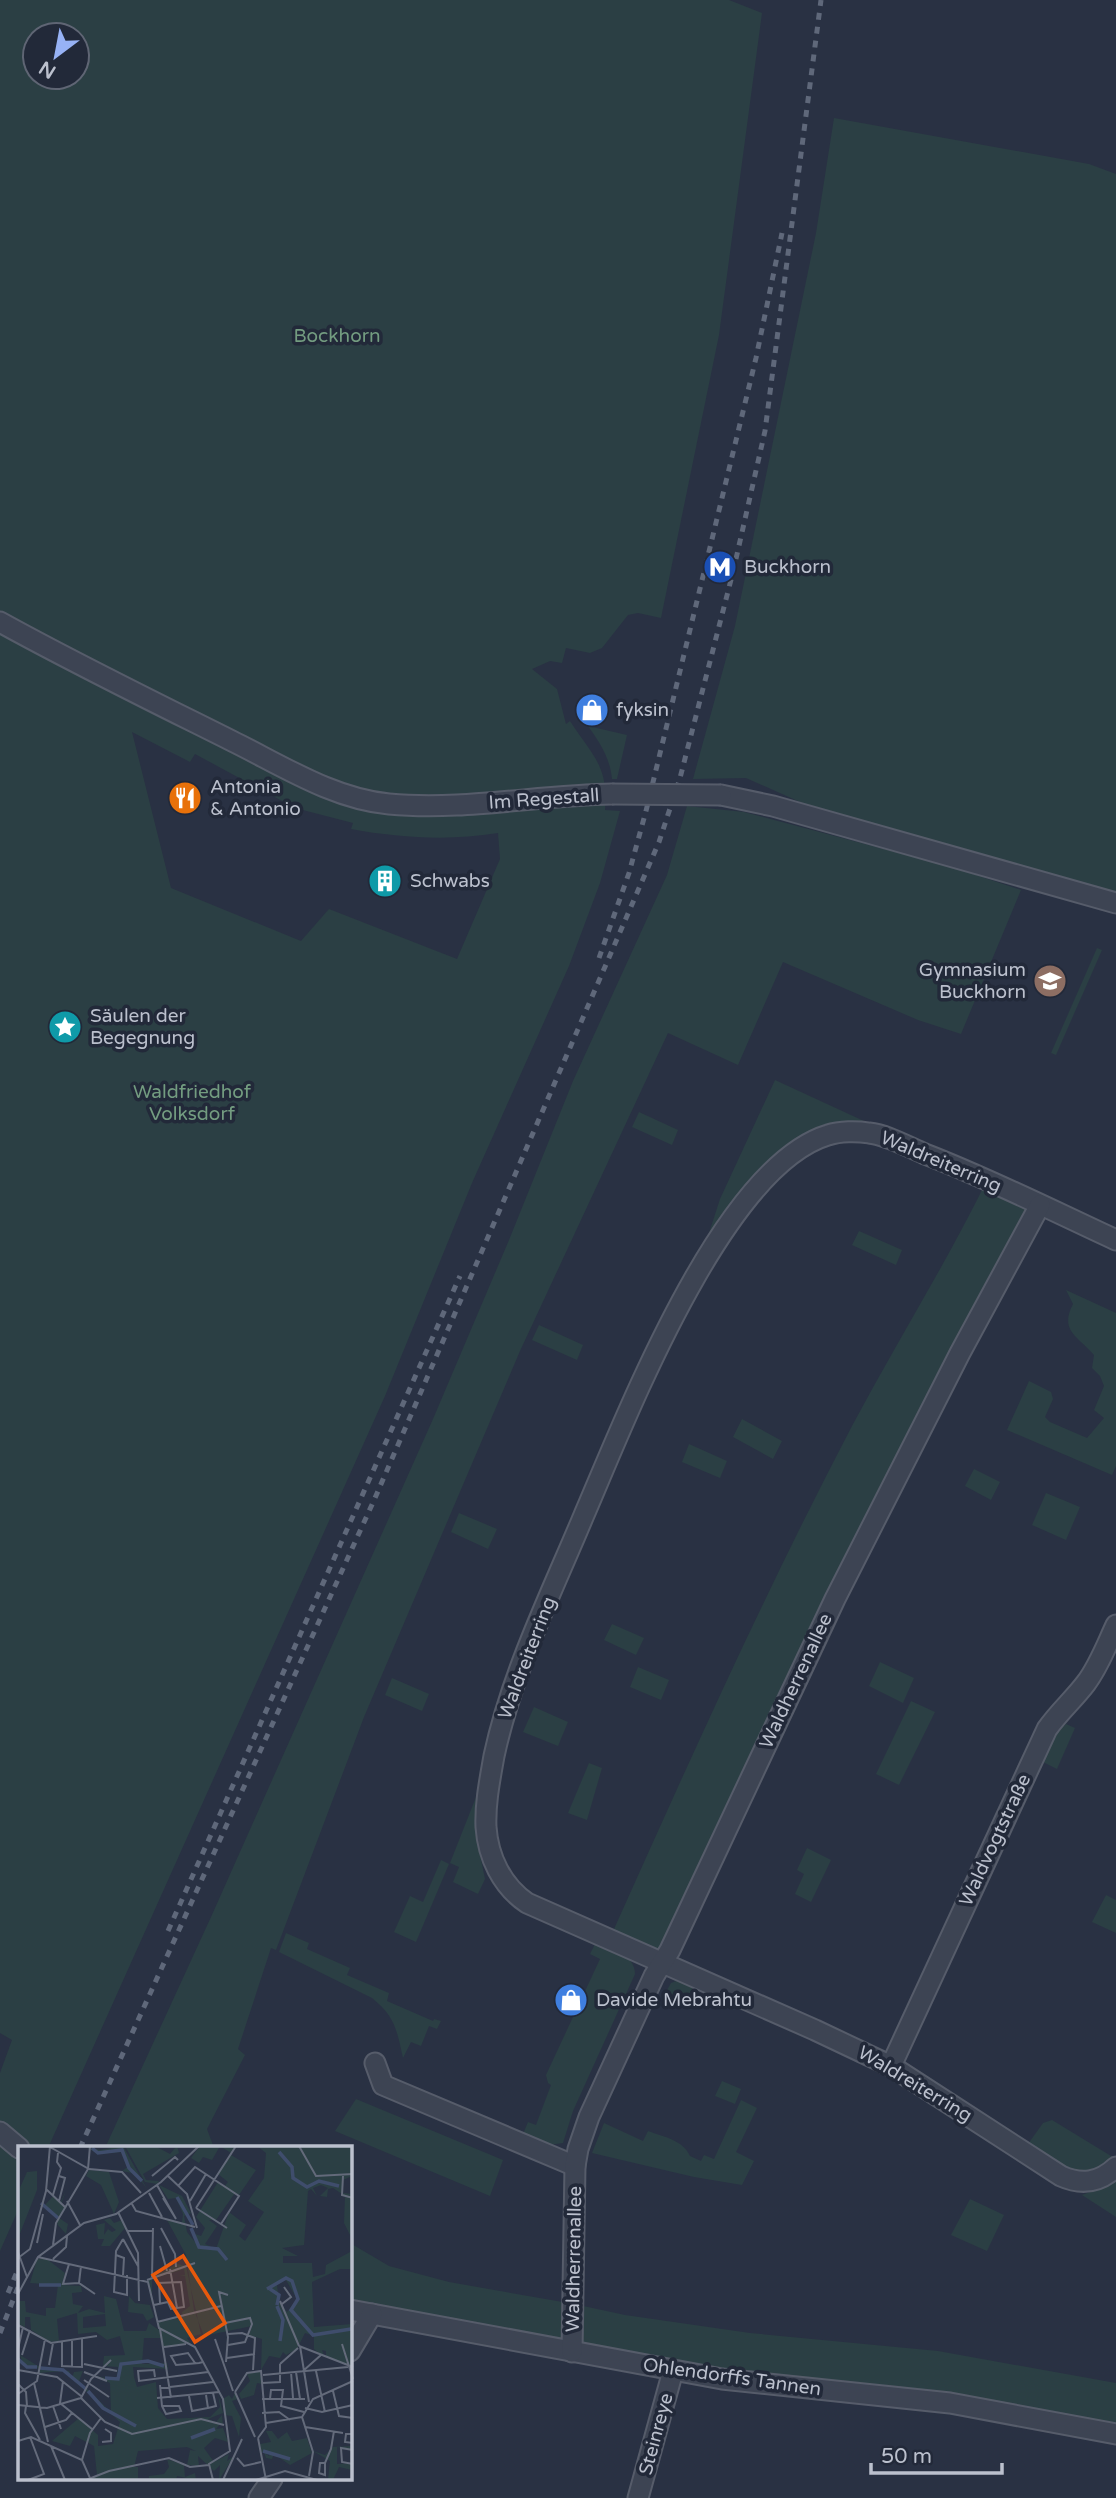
<svg xmlns="http://www.w3.org/2000/svg" width="1116" height="2498" viewBox="0 0 1116 2498" font-family="'Varela Round',sans-serif">
  <style>
    .green { fill: #2b3f44; fill-rule: evenodd }
    .lines { fill: none; stroke-linecap: round; stroke-linejoin: round }
    .minor-casing { stroke: #565c6a; stroke-width: 23 }
    .minor { stroke: #3d4453; stroke-width: 19 }
    .rail { stroke: #5f687a; stroke-width: 5; stroke-dasharray: 7 7; stroke-linecap: butt }
    .minor-bridge-casing { stroke: #565c6a; stroke-width: 23; stroke-linecap: butt }
    .minor-bridge { stroke: #3d4453; stroke-width: 19 }
    .labels { text-anchor: middle; dominant-baseline: central; stroke-width: 7; stroke-linejoin: round; paint-order: stroke }
    .park-label { font-size: 19px; fill: #739c80; stroke: #222939 }
    .poi-label { font-size: 19px; fill: #bbc0cd; stroke: #222939; text-anchor: start }
    .street-label { font-size: 19px; fill: #bbc0cd; stroke: #222939 }
    .inset-river { fill: none; stroke: #3f4d6c; stroke-width: 3.5 }
    .inset-road { fill: none; stroke: #636a7a; stroke-width: 2 }
    .view { fill: #e8590c; fill-opacity: 0.15; stroke: #e8590c; stroke-width: 3.5 }
    .inset-edge { fill: none; stroke: #bbc0cd; stroke-width: 3.5 }
  </style>
  <rect width="100%" height="100%" fill="#293143"/>
  <g class="green">
    <path d="M0 0H729L762 13 719 335 661 618 638 613 628 615 602 648 590 653 566 648 562 663 550 661 532 669 557 689 566 724 570 721C592 755 609 766 605 810L620 811 600 883 569 966 472 1183 385 1396 48 2148H19V2208L0 2251V2073L12 2040 0 2033ZM35 35H77V77H35ZM132 732 190 762 195 754 295 808 353 823 351 829C400 838 449 841 498 833L500 859 457 959 329 909 301 941 171 888Z"/>
    <polygon points="834,118 1089,164 1116,174 1116,896 818,810 746,778 693,779 735,626 816,233"/>
    <path d="M588 726 627 735 617 779H612C610 758 600 743 588 726Z"/>
    <polygon points="687,806 744,812 952,867 1021,890 961,1034 918,1020 783,962 738,1065 668,1033 520,1351 364,1717 276,1950 271,1948 238,2049 245,2055 207,2129 214,2148 105,2148 211,1917 433,1419 509,1240 573,1081 667,875"/>
    <polygon points="1097,948 1102,950 1056,1055 1051,1053"/>
    <polygon points="775,1080 866,1122 872,1133 816,1139 720,1239 709,1233 720,1199"/>
    <polygon points="639,1112 678,1130 672,1145 632,1127"/>
    <path d="M987 1180 1030 1201 664 1947 649 1955 610 1938C687 1766 764 1594 852 1426 896 1343 946 1264 987 1180Z"/>
    <polygon points="859,1231 902,1250 896,1265 852,1245"/>
    <path d="M1066 1290 1116 1313V1466L1112 1475 1007 1430 1029 1381 1051 1392 1053 1399 1045 1417 1050 1422 1087 1438 1104 1418 1094 1410 1104 1386 1100 1376 1092 1368 1094 1355C1078 1336 1059 1331 1073 1304Z"/>
    <polygon points="539,1325 583,1345 577,1360 532,1340"/>
    <polygon points="742,1419 782,1441 773,1459 733,1437"/>
    <polygon points="689,1444 727,1461 720,1478 682,1462"/>
    <polygon points="974,1469 1000,1482 991,1500 965,1486"/>
    <polygon points="1046,1493 1080,1507 1066,1540 1032,1525"/>
    <polygon points="459,1513 497,1529 488,1549 451,1532"/>
    <polygon points="612,1624 644,1638 636,1655 604,1640"/>
    <polygon points="880,1662 914,1678 903,1703 869,1686"/>
    <polygon points="638,1667 669,1680 661,1700 630,1687"/>
    <polygon points="392,1678 429,1694 422,1711 385,1695"/>
    <polygon points="911,1701 935,1712 899,1785 876,1774"/>
    <polygon points="534,1707 568,1722 558,1746 523,1732"/>
    <polygon points="1066,1724 1075,1728 1057,1769 1039,1760 1051,1738"/>
    <polygon points="589,1763 602,1768 587,1820 568,1813"/>
    <polygon points="480,1787 478,1845 485,1879 478,1894 453,1882 459,1867 450,1863"/>
    <polygon points="807,1848 831,1860 811,1902 795,1894 804,1874 797,1870"/>
    <polygon points="441,1860 449,1864 416,1942 394,1932 410,1896 423,1902"/>
    <polygon points="1106,1895 1116,1900 1116,1933 1092,1922"/>
    <path d="M286 1933 309 1943 307 1949 350 1968 347 1975 389 1993 387 2001 433 2021 434 2019 441 2021 437 2029 429 2026 421 2046 411 2042 403 2058C397 2031 395 2016 372 1998L279 1952Z"/>
    <path d="M596 1942C611 1949 635 1954 635 1974L573 2111 563 2143 549 2145 523 2134 528 2122 536 2125 551 2085 548 2083 546 2075 600 1959 590 1954Z"/>
    <polygon points="679,1980 697,1985 686,2007 663,1997 671,1983"/>
    <polygon points="722,2081 741,2089 735,2104 715,2096"/>
    <polygon points="356,2099 503,2160 490,2196 335,2131"/>
    <path d="M741 2100 757 2108 736 2152 754 2161 742 2185 694 2177 592 2153 604 2123 643 2141 648 2131C664 2137 683 2140 690 2156L701 2161 704 2155 714 2159Z"/>
    <polygon points="1052,2120 1116,2159 1092,2182 1023,2151 1043,2123"/>
    <polygon points="1116,2182 1116,2217 1082,2195"/>
    <polygon points="970,2199 1004,2215 987,2251 951,2235"/>
    <polygon points="350,2243 389,2266 449,2282 574,2304 625,2315 750,2333 938,2351 1116,2383 1116,2434 722,2379 350,2310"/>
  </g>
  <g class="lines">
    <defs>
      <g id="minor">
        <path d="M0 622C76 664 154 702 232 741 281 765 333 799 389 804 463 811 538 795 612 794"/>
        <polyline points="721,795 773,806 1116,903"/>
        <path d="M1116 1240C1053 1211 990 1179 925 1154 908 1147 888 1135 869 1133 857 1131 840 1131 828 1135 722 1167 626 1418 584 1515 551 1594 512 1672 494 1756 490 1779 485 1803 486 1827 488 1857 502 1886 527 1903L815 2030 891 2066 1061 2176C1081 2185 1099 2183 1116 2167"/>
        <polyline points="375,2063 383,2085 575,2166"/>
        <path d="M891 2066 1047 1729C1059 1712 1074 1699 1086 1683 1099 1666 1107 1644 1116 1625"/>
        <polyline points="0,2132 19,2148"/>
        <polyline points="350,2310 722,2379 950,2403 1116,2434"/>
        <polyline points="350,2351 372,2314"/>
        <polyline points="572,2352 575,2166 578,2149 589,2117 654,1976 670,1950 835,1599 960,1353 1040,1205"/>
        <polyline points="259,2498 272,2479"/>
        <polyline points="638,2498 673,2371"/>
      </g>
    </defs>
    <use href="#minor" class="minor-casing"/>
    <use href="#minor" class="minor"/>
    <g class="rail">
      <polyline points="599,958 629,873 646,811 756,358 782,233"/>
      <polyline points="168,1931 460,1276"/>
      <polyline points="80,2148 375,1498 659,842 680,778 733,572 765,431 821,0"/>
      <polyline points="8,2293 19,2267"/>
      <polyline points="0,2333 19,2285"/>
    </g>
    <defs>
      <polyline id="minor-bridge" points="612,794 721,795"/>
    </defs>
    <use href="#minor-bridge" class="minor-bridge-casing"/>
    <use href="#minor-bridge" class="minor-bridge"/>
  </g>
  <defs>
    <symbol id="metro-disc" viewBox="-11 -11 22 22"><circle r="9.5" fill="#1a4fb4" stroke="#222939"/><path d="M-5.5 5V-5H-3L0 0L3-5H5.5V5H3V-.5L0 4L-3-.5V5Z" fill="#fff"/></symbol>
    <symbol id="shop-disc" viewBox="-11 -11 22 22"><circle r="9.5" fill="#3f7fe0" stroke="#222939"/><path d="M-5-2.5h2.3a2.7 3.5 0 0 1 5.4 0H5L5.5 6h-11ZM-1.5-2.5h3a1.5 2.3 0 0 0-3 0Z" fill="#fff"/></symbol>
    <symbol id="restaurant-disc" viewBox="-11 -11 22 22"><circle r="9.5" fill="#e8710a" stroke="#222939"/><path d="M-5-6h1v4h1v-4h1v4h1v-4h1v5L-1.5 .5V6h-2V.5L-5-1ZM5-6V6H3V1.5H1.5Q1.5-4 5-6Z" fill="#fff"/></symbol>
    <symbol id="building-disc" viewBox="-11 -11 22 22"><circle r="9.5" fill="#0f9aa8" stroke="#222939"/><path d="M-4-6H4V6H1V3H-1V6H-4ZM-2.5-4.3h1.7v1.8h-1.7ZM.8-4.3h1.7v1.8H.8ZM-2.5-1h1.7V.8h-1.7ZM.8-1h1.7V.8H.8Z" fill="#fff"/></symbol>
    <symbol id="school-disc" viewBox="-11 -11 22 22"><circle r="9.5" fill="#8d6e63" stroke="#222939"/><path d="M0-5L7-2L0 1L-7-2ZM-4 1L0 2.5L4 1V4Q0 6-4 4Z" fill="#fff"/></symbol>
    <symbol id="sight-disc" viewBox="-11 -11 22 22"><circle r="9.5" fill="#0f9aa8" stroke="#222939"/><path d="M0-6L1.8-2.2L6-1.7L2.9 1.2L3.7 5.4L0 3.3L-3.7 5.4L-2.9 1.2L-6-1.7L-1.8-2.2Z" fill="#fff"/></symbol>
  </defs>
  <g fill-rule="evenodd">
    <use href="#metro-disc" x="701" y="548" width="38" height="38"/>
    <use href="#shop-disc" x="573" y="691" width="38" height="38"/>
    <use href="#restaurant-disc" x="166" y="779" width="38" height="38"/>
    <use href="#building-disc" x="366" y="862" width="38" height="38"/>
    <use href="#school-disc" x="1031" y="962" width="38" height="38"/>
    <use href="#sight-disc" x="46" y="1008" width="38" height="38"/>
    <use href="#shop-disc" x="552" y="1981" width="38" height="38"/>
  </g>
  <g class="labels">
    <g class="park-label">
      <text x="337" y="336">Bockhorn</text>
      <text x="192" y="1092">Waldfriedhof<tspan x="192" dy="22">Volksdorf</tspan></text>
    </g>
    <g class="poi-label">
      <text x="744" y="567">Buckhorn</text>
      <text x="616" y="710">fyksin</text>
      <text x="210" y="787">Antonia<tspan x="210" dy="22">&amp; Antonio</tspan></text>
      <text x="410" y="881">Schwabs</text>
      <text x="1026" y="970" text-anchor="end">Gymnasium<tspan x="1026" dy="22">Buckhorn</tspan></text>
      <text x="90" y="1016">Säulen der<tspan x="90" dy="22">Begegnung</tspan></text>
      <text x="596" y="2000">Davide Mebrahtu</text>
    </g>
    <g class="street-label">
      <text transform="translate(544 799) rotate(-4)">Im Regestall</text>
      <text transform="translate(941 1162) rotate(23)">Waldreiterring</text>
      <text transform="translate(527 1658) rotate(-69)">Waldreiterring</text>
      <text transform="translate(796 1681) rotate(-65)">Waldherrenallee</text>
      <text transform="translate(995 1840) rotate(-65)">Waldvogtstraße</text>
      <text transform="translate(915 2084) rotate(31)">Waldreiterring</text>
      <text transform="translate(574 2259) rotate(-89)">Waldherrenallee</text>
      <text transform="translate(732 2377) rotate(8)">Ohlendorffs Tannen</text>
      <text transform="translate(656 2434) rotate(-75)">Steinreye</text>
    </g>
  </g>
  <g transform="translate(18 2146)">
    <rect width="334" height="334" fill="#293143"/>
    <path d="M66 0 82 4 105 0 129 43 118 28 104 25 111 20 104 6 80 8ZM107 0H137L152 8 159 0 161 7 125 28 128 34 141 35 139 38 127 36ZM182 0H208L209 1 217 0 213 7 202 0 194 14 185 11 181 17 173 12ZM239 0H334V30L325 34V47L334 48V93L326 77 327 50 315 42 310 43 309 51 302 50 310 42 303 39 295 42 299 50 293 43 290 45 286 99 264 102 280 110H265V117H294L295 131 307 128 308 119 334 105V123H322L294 136 296 181 334 178V221L308 210V205L304 204 306 210 303 209 296 203V190L287 187 279 203 268 209 265 206 262 212 251 210 243 224 244 193 231 189 234 180 186 190 176 164 168 109 149 74 164 76 165 68 158 52 150 53 141 39 164 50 173 67 166 70 169 86 181 101 177 88 183 90 187 82 178 71 200 36 206 41 210 36 200 28 213 9 238 24 221 49 217 47 198 74H191L199 80 187 98 198 103 211 66 228 79 221 90 227 95 246 66 230 55 246 32 248 7ZM268 134 279 153 269 166 261 155 259 139ZM71 24 91 26 101 56 96 68 83 39 68 30ZM19 25V44L1 90 0 46 9 26ZM48 45 43 58 47 62 41 72 50 78 48 88 39 78 41 72 27 59 35 50 42 57ZM92 72 96 77 104 74 107 82 92 100H83L86 93H80L78 79 87 77 86 89 90 83 94 86 98 84 86 74ZM19 113H29L47 127 44 139 63 140 64 146 54 147 55 158 65 160 60 167 71 163 87 167 86 150 98 153 106 185H128L131 177 141 184 140 176 165 171 164 166 172 160 167 130H161L167 129 166 123 134 133V159L130 134 159 118 168 120 183 188 169 192 175 201 170 197 146 201 143 192H126L124 218 149 217 150 223 115 221 116 231 119 241 138 236 140 262 149 273 192 271 202 261 200 247 205 267 190 273 198 276 204 269 205 279 199 275 202 278 198 283 205 282 210 296 197 292 186 302 196 316 211 308 209 315 216 310 201 334 202 319 196 325 180 310 181 320 169 319 172 304 178 305 169 301 120 305 116 321H120V334H69L79 329 76 300 57 290 52 300 34 295 61 272 80 289V300L95 298 102 276 46 225 20 227 21 222 5 218 2 209 25 223 51 225 54 232 56 226 65 225 61 235 93 266 92 237 77 230 99 234 100 221 85 220 86 210 107 209 102 190 89 194 78 186 60 188 59 167 39 173 41 195 32 196 13 184 12 171H7V181L0 178V155H7L8 166 28 170V162H37L40 139 12 137ZM87 168 88 180 65 182V171ZM111 150 117 157 132 159 136 171 129 175 125 168 110 166ZM242 225 244 238 239 237 236 249 223 253 221 248 232 235 229 228ZM217 247 219 253 214 255 223 272 221 291 214 270 206 269 205 253 211 249 214 253ZM248 285H254L260 293 269 286 274 295 289 292 294 307 272 319 256 308 254 313 248 312 246 306 251 310 252 306H243L242 298 253 296ZM334 300V304L319 301V318L332 317 334 324 321 321 315 334H310L312 315 295 305 307 309 315 301ZM149 313 166 319 167 331 177 327 178 334 159 330 158 334H131V330L146 328 151 321Z" fill="#2b3f44" fill-rule="evenodd"/>
    <path class="inset-river" d="M74 2 80 7 104 4 111 22 124 35M261 6 274 21 275 32 289 41 301 35 321 40M159 51 175 79M23 57 40 72M173 82 181 101 200 103 209 114M21 139H43M249 143 268 132 274 135 280 153 273 164 295 189 333 183M252 143 261 149 259 159M259 160 265 174 262 195M0 213 9 221H19M22 222 45 224 68 243M87 232 100 233 103 218 130 215 146 220M70 245 85 262 118 280M173 292 197 283M245 305 272 313"/>
    <path class="inset-road" d="M281 0 298 30 335 28M32 1 71 23 104 26 123 47M134 30 157 11 160 14M150 30 169 48 179 82M325 30 324 49 335 52M139 39 158 73M160 40 177 21 221 50 203 78M28 43 48 62M131 47 144 71M35 49 43 22 39 16 40 7M145 52 158 73M41 55 47 32 41 30M49 55 62 79M172 55 188 28M114 58 118 65 177 81M178 62 218 0M178 62 209 82M100 66 120 107 121 155M143 82 157 108 158 121M110 85H135M105 93 98 105 96 146 109 149V129M105 93 120 120M19 97 25 68M35 99 38 77 70 23 72 0M142 100 149 125M0 106 9 131M98 109 106 112 105 129M20 111 130 136 141 182 177 201 205 253 212 305 191 318 195 334M0 112 12 103 28 45 32 0M35 113 48 101 49 90M51 118 45 138 61 137M63 120 61 137 77 148M152 123 159 162M134 131 135 82M129 134 177 117M0 148 20 111 66 77 98 68 143 36 181 0M262 155 281 200M264 158 273 151 266 141M136 159 150 156 153 163 166 161 163 136 141 137 142 157M139 176 203 160M207 177 232 172 234 178 227 196 210 199M0 179 33 197 79 190M142 183 153 252M210 188 224 187 237 192 235 224M197 193 215 245M44 196V220L64 221V192M324 198 335 233M281 200 335 221M282 200 291 256M146 201 168 198M0 203 5 181M4 209 12 184M209 212 237 208M208 216 210 191 201 146 210 149M177 217 170 207 153 210 158 219 181 217 185 216M66 218 99 225M262 218 280 202M31 219 35 197M54 220V193M0 224 39 231 63 250M285 225 303 209M298 225 307 266M66 226 89 235M273 226 275 252M278 226 282 253M245 229 330 221M137 231 136 224 120 225 121 235 190 226M66 234 91 251M45 235 42 257 74 283M16 237 30 296M244 237 262 236V218M0 238 8 246 9 260M142 239 144 260 148 268 163 265 161 260H144M143 242 195 236M315 245 321 270 335 272M217 246 229 227 243 225 248 281 240 292M217 246 237 291M0 248 19 235 27 193M171 250 174 265 190 262 188 249M63 252 73 233 93 214M139 252 201 246M244 253H287M252 253 253 244H265L263 260 286 266M0 259 29 262 63 252 87 276 114 288 183 273 206 279M8 260 7 267 22 294M35 260 43 283M190 262 198 260 195 247M287 262 304 266 335 259M244 267 261 266 272 274M284 271 295 253 335 235M284 271 295 306 291 330M248 277 284 271M27 281 48 274 54 267M287 281 325 287M335 288H328L327 296 335 297M240 292 248 334M0 295 13 291 64 314 72 332M84 296 93 295V287L87 283M33 300 47 334M335 304 323 302 324 316 335 318M219 312 226 320 243 316M64 314 72 287 83 272M307 317V329L301 327 302 317H307L313 303 316 285M10 334 26 328 12 291M68 334 91 325 151 312 172 321 191 319M205 334 224 293M238 334 267 325 299 334"/>
    <path class="view" d="M165 110 207 177 177 196 135 129Z"/>
    <rect width="334" height="334" class="inset-edge"/>
  </g>
  <g transform="translate(56 56) rotate(212)"><circle r="33" fill="#222939" stroke="#5f6574" stroke-width="2"/>
  <path d="M0-5L12 26L0 18L-12 26Z" fill="#97b2f5"/>
  <text y="-10" font-size="19" font-weight="bold" text-anchor="middle" fill="#bbc0cd">N</text>
  </g>
  <path d="M871 2463v10h131v-10" fill="none" stroke="#bbc0cd" stroke-width="3.5"/>
  <text x="881" y="2463" font-size="21" fill="#bbc0cd" stroke="#222939" stroke-width="5" paint-order="stroke">50 m</text>
</svg>
